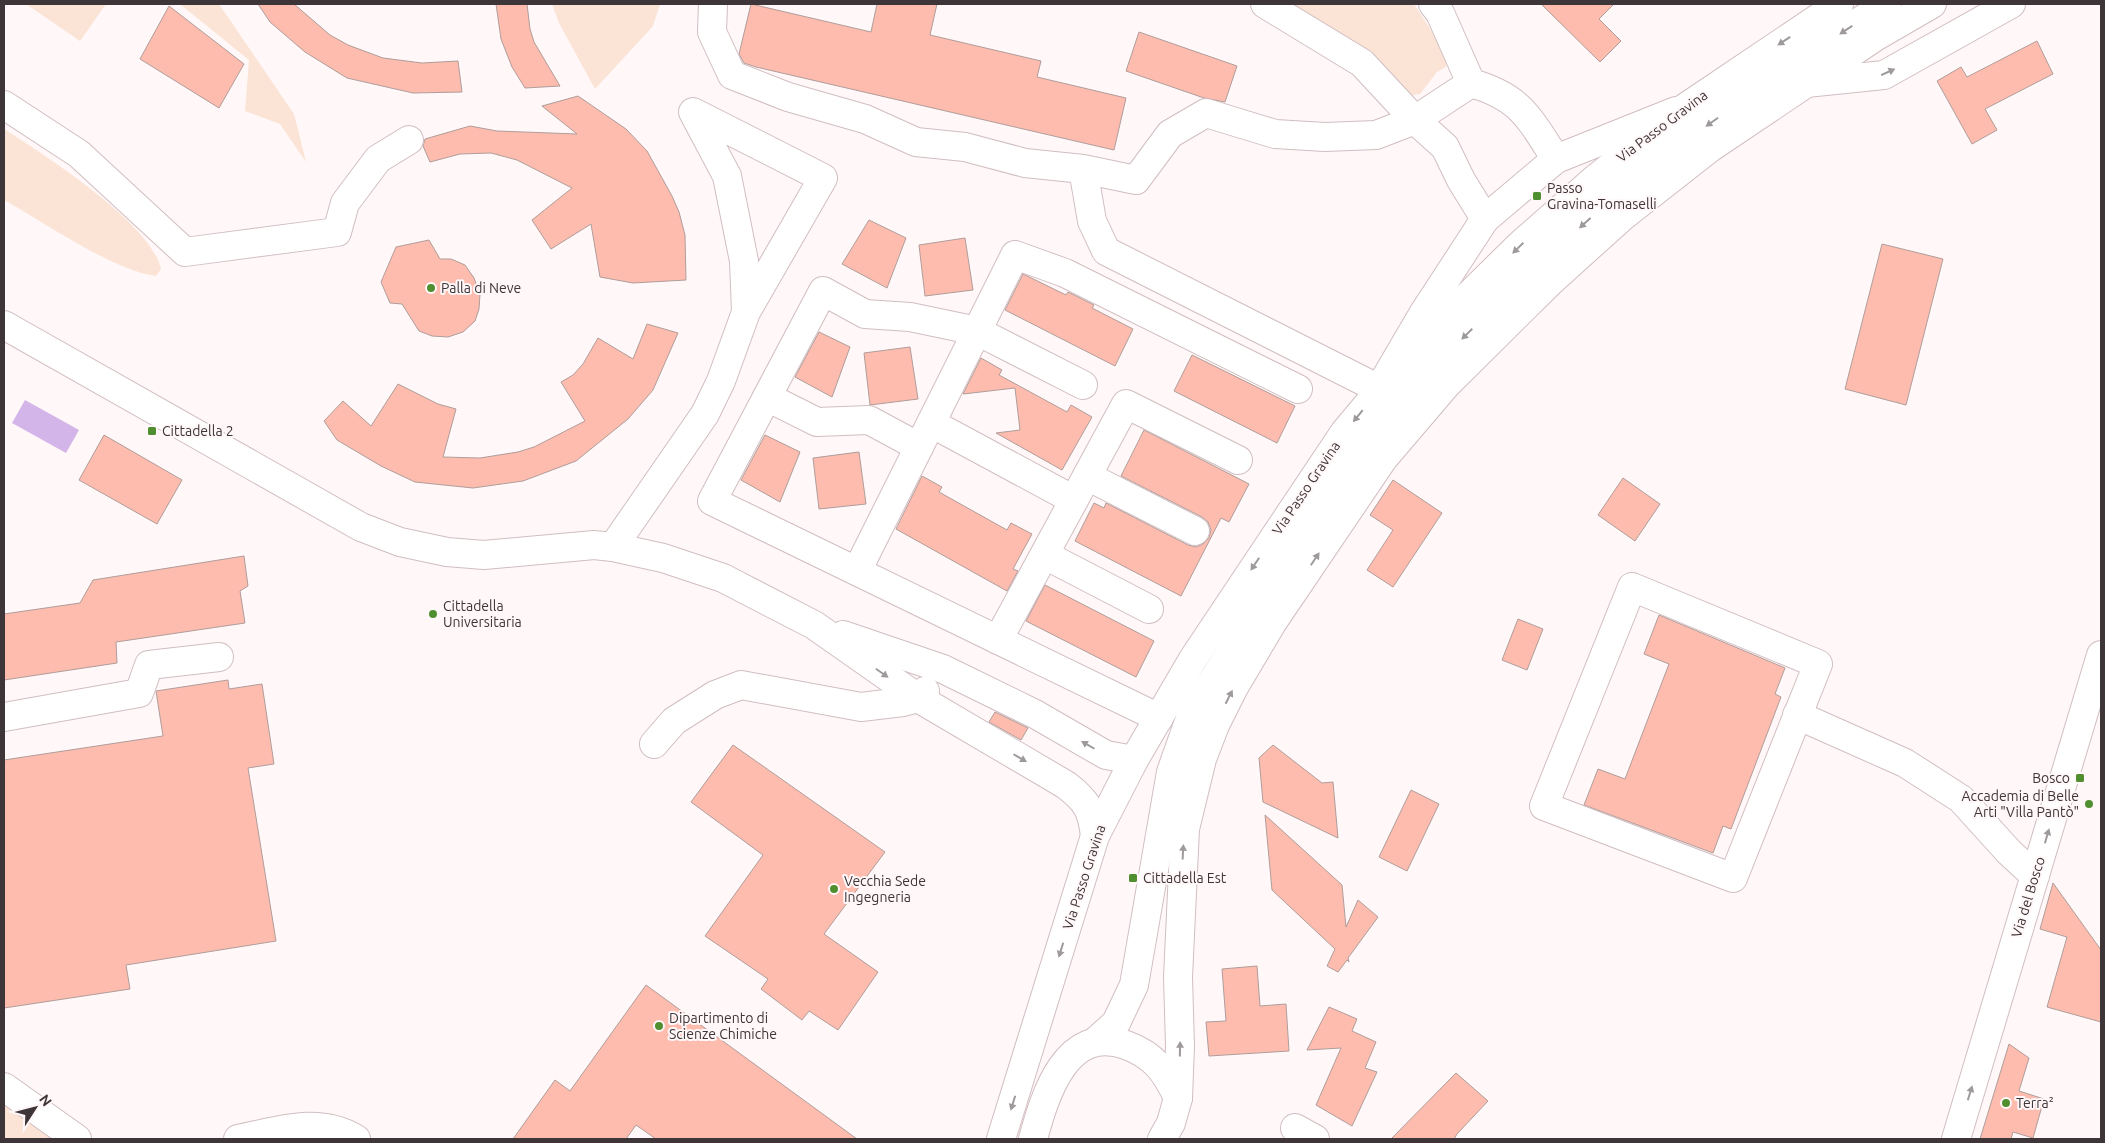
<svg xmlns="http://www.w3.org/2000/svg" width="2105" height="1143" viewBox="0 0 2105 1143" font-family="Ubuntu,sans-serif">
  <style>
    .green { fill: #fbe4d5 }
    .water { fill: #d4b5e9 }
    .building { fill: #febcaf; stroke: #af9d9a }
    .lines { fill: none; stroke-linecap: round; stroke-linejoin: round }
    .minor-casing { stroke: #d1bec1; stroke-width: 30 }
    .major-casing { stroke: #d1bec1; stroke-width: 30 }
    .minor { stroke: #fff; stroke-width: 28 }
    .major { stroke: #fff; stroke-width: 28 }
    .oneway { fill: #9e9a9b }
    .poi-dot { fill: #508f30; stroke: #fff7f8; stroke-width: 2 }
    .labels { text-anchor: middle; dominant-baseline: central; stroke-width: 4; stroke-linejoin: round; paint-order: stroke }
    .street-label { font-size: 14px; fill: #3d3537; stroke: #fff7f8 }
    .poi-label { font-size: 14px; fill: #3d3537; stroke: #fff7f8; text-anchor: start }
  </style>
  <rect width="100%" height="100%" fill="#fff7f8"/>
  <g class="green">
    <polygon points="26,4 106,4 80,41"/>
    <polygon points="180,4 219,4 294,114 306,162 280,124 245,111 249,60"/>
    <polygon points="552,4 660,4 653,26 595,89 559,23"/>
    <polygon points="1288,4 1414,4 1447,55 1446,67 1437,72 1420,94 1409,96 1399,88 1374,54"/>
    <path d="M4 129C43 154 151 223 161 269L156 276C112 270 44 222 4 200Z"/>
    <polygon points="4,1104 51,1139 4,1139"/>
  </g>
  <polygon class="water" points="25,400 79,430 66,453 12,423"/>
  <g class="building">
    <polygon points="258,4 294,4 330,35 348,45 383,58 422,63 458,61 462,92 413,93 347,78 305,52 270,22"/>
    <polygon points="496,4 527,4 530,29 534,42 560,86 525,88 512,67 501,39"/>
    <polygon points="751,4 871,32 877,4 937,4 930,35 1041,61 1037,77 1126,98 1114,150 756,67 744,63 739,54"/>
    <polygon points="1541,4 1614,4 1599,19 1621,41 1600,62"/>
    <polygon points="169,6 244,64 219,108 140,59"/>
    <polygon points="1139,32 1237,66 1225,102 1204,98 1126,71"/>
    <polygon points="2037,41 2053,74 1985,109 1997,130 1972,144 1937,81 1961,67 1967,77"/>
    <polygon points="578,96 626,129 647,151 672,196 679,212 685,235 686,280 633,283 600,277 591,224 551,249 532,220 572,188 517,160 491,153 460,154 430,162 423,146 425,139 470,126 497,131 577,134 542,106"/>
    <polygon points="869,220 906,238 887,288 842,264"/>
    <polygon points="965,238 973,290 925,296 919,245"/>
    <polygon points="429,240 440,259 451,259 465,265 474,278 480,294 479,309 475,321 463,332 448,337 432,336 419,331 402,304 390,303 381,282 396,247"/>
    <polygon points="1882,244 1943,259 1906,405 1845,389"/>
    <polygon points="1023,274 1066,295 1068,292 1094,305 1092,308 1133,329 1115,366 1005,310"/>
    <polygon points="647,324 678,333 653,390 628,419 576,461 523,481 473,488 415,482 381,466 337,440 324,421 343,401 371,426 398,384 438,404 456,409 443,457 480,458 518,452 534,447 585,421 561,382 573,375 583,364 598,338 633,359"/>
    <polygon points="819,332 850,347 832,397 795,377"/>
    <polygon points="910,347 918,399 870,405 864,353"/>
    <polygon points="1192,355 1295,406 1277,443 1174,391"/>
    <polygon points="981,358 1002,370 999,375 1067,412 1071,405 1092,417 1062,470 996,433 1020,430 1015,388 963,394"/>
    <polygon points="1144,430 1249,484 1229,522 1221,518 1181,596 1075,541 1094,503 1104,508 1106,503 1188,545 1196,547 1203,544 1209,538 1211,530 1208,522 1202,517 1121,476"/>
    <polygon points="104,435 182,480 157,524 79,480"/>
    <polygon points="765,435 800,452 780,502 741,480"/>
    <polygon points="859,452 866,504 819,509 813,458"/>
    <polygon points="922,476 942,487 939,492 1007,530 1011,523 1032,534 1013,569 1018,571 1007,591 896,529"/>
    <polygon points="1623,478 1660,504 1635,541 1598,515"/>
    <polygon points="1393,480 1442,513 1393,587 1367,570 1393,530 1370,515"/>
    <polygon points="244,556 248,586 240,591 245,623 116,642 117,663 4,680 4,614 80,603 93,580"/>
    <polygon points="1045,585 1154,641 1136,677 1026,621"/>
    <polygon points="1659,615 1785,668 1775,694 1781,697 1731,829 1723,826 1713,853 1584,805 1598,769 1625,779 1669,664 1644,654"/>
    <polygon points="1518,619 1543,629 1527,670 1502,660"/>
    <polygon points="228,680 229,689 262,684 274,764 248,768 276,941 126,965 130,989 4,1008 4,760 163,736 156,691"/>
    <polygon points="995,712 1028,728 1021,740 989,722"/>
    <polygon points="733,745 885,852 824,934 878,972 838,1030 809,1011 802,1020 761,989 768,979 705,936 763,855 691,802"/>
    <polygon points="1273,745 1322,783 1333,782 1338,838 1263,802 1259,758"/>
    <polygon points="1411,790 1439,804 1407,871 1379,857"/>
    <polygon points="1265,815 1342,885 1346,927 1358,900 1378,917 1348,958 1349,962 1347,960 1338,972 1327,966 1335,949 1272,890"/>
    <polygon points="2053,883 2101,950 2101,1022 2047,1007 2067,937 2040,929"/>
    <polygon points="1257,966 1260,1006 1286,1004 1289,1051 1209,1056 1206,1022 1226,1021 1222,969"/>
    <polygon points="646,985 857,1139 656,1139 636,1125 626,1139 513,1139 555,1080 570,1091"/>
    <polygon points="1329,1007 1357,1019 1352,1031 1376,1042 1365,1068 1377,1072 1352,1126 1316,1105 1341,1048 1307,1050"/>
    <polygon points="2009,1044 2029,1058 2019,1091 2044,1099 2033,1138 2013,1132 2011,1139 1980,1139"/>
    <polygon points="1456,1073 1488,1101 1457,1134 1454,1139 1391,1139"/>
  </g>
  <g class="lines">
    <defs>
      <g id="minor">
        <polyline points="713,4 712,32 732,75 788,97 865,119 916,142 965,147 1025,163 1083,169 1136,180 1170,134 1206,113 1275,134 1325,137 1376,135 1415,120 1445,147 1461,180 1485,219 1423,314 1379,389 1106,251 1092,221 1083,169"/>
        <polyline points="1265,4 1362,63 1415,120 1471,83 1440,13 1433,4"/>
        <path d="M1471 83C1521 97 1529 118 1556 159"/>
        <polyline points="1806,83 1884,75 2011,4"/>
        <polyline points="4,105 79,154 185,252 337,232 345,203 378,159 409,140"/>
        <polyline points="1485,219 1556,159 1676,111"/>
        <path d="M4 325 361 527 400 542 447 552 484 555 594 545 613 547 663 558 723 578 814 625 918 698 1066 785C1087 801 1092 810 1095 836"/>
        <polyline points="1083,385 977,331 910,317 865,314 823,291 712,501 1159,718"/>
        <polyline points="767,397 817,422 869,420 919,447"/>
        <polyline points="931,423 1074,500"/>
        <polyline points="1087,476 1195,531"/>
        <polyline points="613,547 705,414 721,381 746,312 744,261 727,176 693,112 823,178 746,312"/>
        <polyline points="1045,555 1149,609"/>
        <polyline points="857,571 1015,255 1065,273 1298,389"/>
        <polygon points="1632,587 1818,664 1733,878 1544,806"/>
        <polyline points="843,635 943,669 1035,714 1106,755 1134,760"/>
        <polyline points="998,640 1126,404 1238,460"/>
        <polyline points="1797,715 1905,763 1961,799 2009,852 2035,876"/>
        <polyline points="4,717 139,693 149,665 219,657"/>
        <polyline points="654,744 674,721 715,695 741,685 861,707 903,702 918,698 925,691"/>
        <polyline points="1096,1041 1116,1023 1134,985 1171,772 1192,713 1310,528 1365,447 1429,373 1475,326 1533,270 1611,200 1697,133 1821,46 1887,4"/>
        <polyline points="4,1087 77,1139"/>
        <polyline points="1295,1128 1315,1139"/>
        <path d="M238 1139C278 1131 319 1116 356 1139"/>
      </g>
      <g id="major">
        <polyline points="1001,1139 1095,836 1134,760 1193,659 1344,433 1416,347 1521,244 1595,179 1686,107 1839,4"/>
        <path d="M1033 1139C1045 1095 1066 1024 1126 1045 1154 1055 1166 1072 1178 1098"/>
        <polyline points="1162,1139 1171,1123 1178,1098 1180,1046 1178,977 1185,829 1202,759 1215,725 1234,687 1272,623 1383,459 1447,384 1551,281 1622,217 1710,148 1875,37 1932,4"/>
        <polyline points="1956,1139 2101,655"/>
      </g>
    </defs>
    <use href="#minor" class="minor-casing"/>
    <use href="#major" class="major-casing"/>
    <use href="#minor" class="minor"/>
    <use href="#major" class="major"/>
  </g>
  <defs><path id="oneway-solid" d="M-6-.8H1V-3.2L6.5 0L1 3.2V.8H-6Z" transform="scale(1.25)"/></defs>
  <g class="oneway">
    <use href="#oneway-solid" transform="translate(1846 30) rotate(147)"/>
    <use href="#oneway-solid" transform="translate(1784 41) rotate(146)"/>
    <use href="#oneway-solid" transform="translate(1888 72) rotate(-24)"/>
    <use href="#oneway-solid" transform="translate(1712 122) rotate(145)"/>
    <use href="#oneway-solid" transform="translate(1585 223) rotate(138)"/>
    <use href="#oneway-solid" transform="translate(1518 248) rotate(136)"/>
    <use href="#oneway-solid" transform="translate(1467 334) rotate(135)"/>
    <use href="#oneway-solid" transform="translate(1358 416) rotate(129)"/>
    <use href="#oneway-solid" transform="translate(1315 559) rotate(-56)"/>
    <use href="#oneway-solid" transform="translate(1255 564) rotate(124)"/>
    <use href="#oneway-solid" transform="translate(882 673) rotate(35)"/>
    <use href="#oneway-solid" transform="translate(1229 697) rotate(-63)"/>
    <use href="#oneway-solid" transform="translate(1088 745) rotate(-150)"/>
    <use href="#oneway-solid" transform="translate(1020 758) rotate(30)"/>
    <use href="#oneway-solid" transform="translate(2047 836) rotate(-74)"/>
    <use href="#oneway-solid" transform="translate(1183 852) rotate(-87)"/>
    <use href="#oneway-solid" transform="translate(1061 950) rotate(107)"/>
    <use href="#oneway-solid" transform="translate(1180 1049) rotate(-89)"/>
    <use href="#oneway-solid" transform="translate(1970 1093) rotate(-73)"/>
    <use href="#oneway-solid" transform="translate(1013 1103) rotate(107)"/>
  </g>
  <g class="poi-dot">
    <rect x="1532" y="191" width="10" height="10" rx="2.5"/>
    <circle cx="431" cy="288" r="5"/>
    <rect x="147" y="426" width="10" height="10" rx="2.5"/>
    <circle cx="433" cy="614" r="5"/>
    <rect x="2075" y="773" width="10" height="10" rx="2.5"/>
    <circle cx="2089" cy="804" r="5"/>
    <rect x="1128" y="873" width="10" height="10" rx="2.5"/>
    <circle cx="834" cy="889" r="5"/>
    <circle cx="659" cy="1026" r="5"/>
    <circle cx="2006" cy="1103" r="5"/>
  </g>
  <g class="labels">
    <g class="street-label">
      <text transform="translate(1662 126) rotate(-37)">Via Passo Gravina</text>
      <text transform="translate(1306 488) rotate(-56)">Via Passo Gravina</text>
      <text transform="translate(1084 877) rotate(-72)">Via Passo Gravina</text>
      <text transform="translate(2028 897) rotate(-73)">Via del Bosco</text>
    </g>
    <g class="poi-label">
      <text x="1547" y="188">Passo<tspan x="1547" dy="16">Gravina-Tomaselli</tspan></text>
      <text x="441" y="288">Palla di Neve</text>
      <text x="162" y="431">Cittadella 2</text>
      <text x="443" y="606">Cittadella<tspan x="443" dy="16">Universitaria</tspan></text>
      <text x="2070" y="778" text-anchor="end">Bosco</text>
      <text x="2079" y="796" text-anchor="end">Accademia di Belle<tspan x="2079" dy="16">Arti "Villa Pantò"</tspan></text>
      <text x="1143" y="878">Cittadella Est</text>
      <text x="844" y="881">Vecchia Sede<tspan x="844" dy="16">Ingegneria</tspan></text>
      <text x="669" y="1018">Dipartimento di<tspan x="669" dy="16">Scienze Chimiche</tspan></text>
      <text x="2016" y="1103">Terra²</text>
    </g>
  </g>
  <rect width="2105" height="1143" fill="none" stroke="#3d3537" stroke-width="10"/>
  <g transform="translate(35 1108) rotate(54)" stroke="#fff7f8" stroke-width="4" paint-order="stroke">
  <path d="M0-4L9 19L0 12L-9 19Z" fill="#3d3537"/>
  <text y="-8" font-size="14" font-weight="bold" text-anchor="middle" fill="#3d3537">N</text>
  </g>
</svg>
